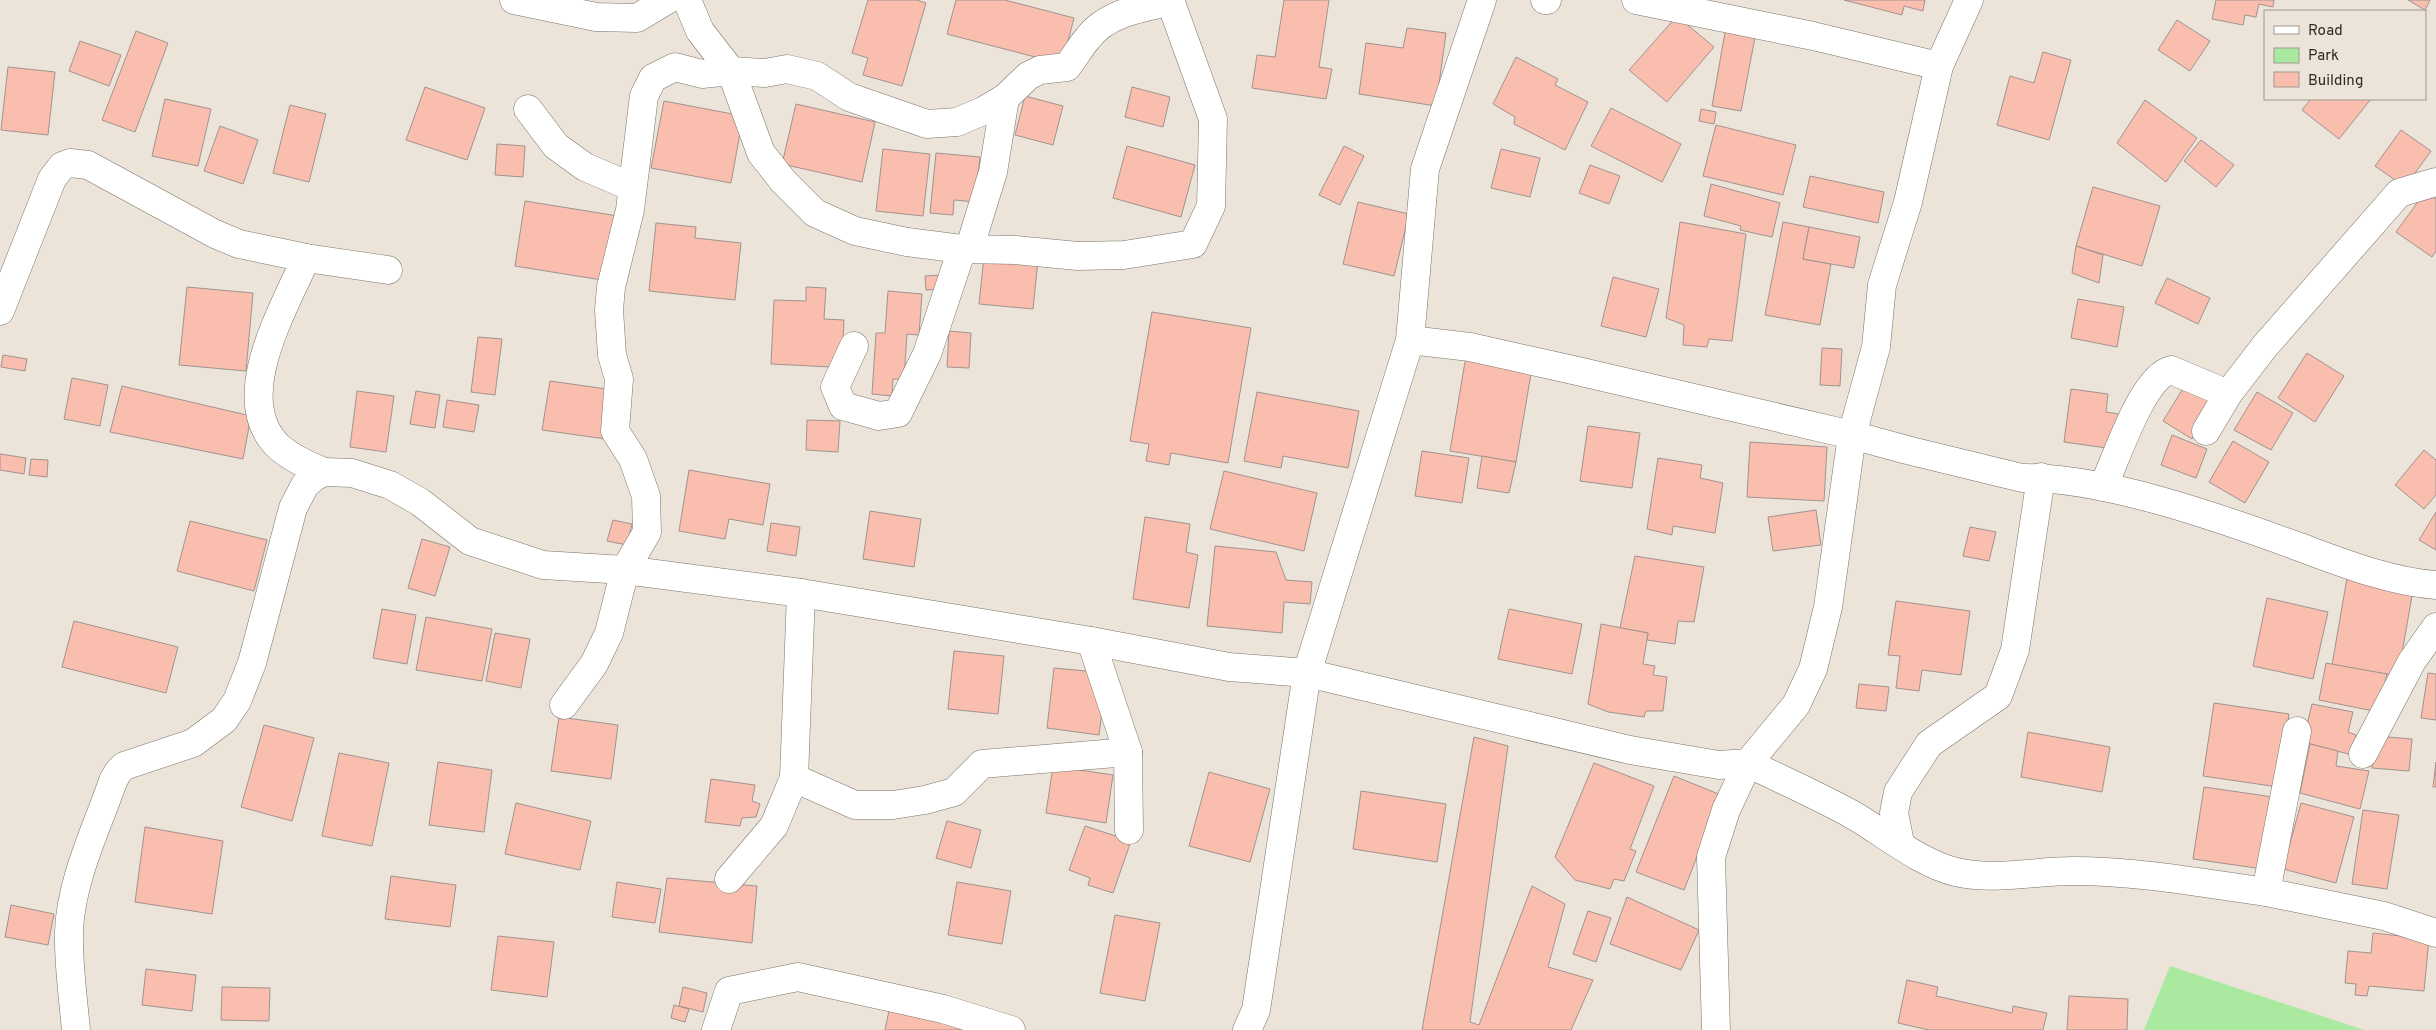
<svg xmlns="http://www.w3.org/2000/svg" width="2436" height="1030" viewBox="0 0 2436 1030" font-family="Overpass,sans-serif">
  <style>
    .green { fill: #aae9a0 }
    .building { fill: #fabeae; stroke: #a09390 }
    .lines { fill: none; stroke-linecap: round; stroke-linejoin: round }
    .minor-casing { stroke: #7b746a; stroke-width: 29 }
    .minor { stroke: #fff; stroke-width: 28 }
  </style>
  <rect width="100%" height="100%" fill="#ece3d9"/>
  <polygon class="green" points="2170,966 2364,1030 2144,1030"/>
  <g class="building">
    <polygon points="868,0 917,0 926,3 902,86 863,75 868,58 852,53"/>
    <polygon points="956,0 1005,0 1074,18 1062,64 947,34"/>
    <polygon points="1284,0 1329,0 1319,67 1332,69 1326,99 1252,88 1257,55 1275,57"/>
    <polygon points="1844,0 1925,0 1923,11 1904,6 1902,15"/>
    <polygon points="2216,0 2274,0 2273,7 2259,4 2256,17 2245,15 2243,25 2212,19"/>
    <polygon points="2408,0 2430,0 2425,10"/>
    <polygon points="1677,16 1714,47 1667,102 1629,70"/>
    <polygon points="2177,20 2210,41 2190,71 2158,50"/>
    <polygon points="1726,27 1756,32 1741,111 1712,106"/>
    <polygon points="1407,28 1446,33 1436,106 1359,94 1366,43 1403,48"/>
    <polygon points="136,31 168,43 135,132 102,120"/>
    <polygon points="80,41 121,55 109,86 69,71"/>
    <polygon points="2043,52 2071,60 2049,140 1997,125 2010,76 2034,83"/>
    <polygon points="1516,57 1558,79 1555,85 1588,102 1565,150 1514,124 1515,117 1493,104"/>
    <polygon points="8,67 55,72 48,135 1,130"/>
    <polygon points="425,87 485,108 467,160 406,140"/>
    <polygon points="1132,87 1170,97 1163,127 1125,117"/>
    <polygon points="1025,96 1063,106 1053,145 1015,135"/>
    <polygon points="165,99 211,109 198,166 152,156"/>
    <polygon points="2311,99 2371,99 2339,139 2302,110"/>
    <polygon points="2145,100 2197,138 2166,182 2117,143"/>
    <polygon points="664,101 743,116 731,183 651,168"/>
    <polygon points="796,104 875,122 862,182 782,164"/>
    <polygon points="290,105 326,114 309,182 273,173"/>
    <polygon points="1611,108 1681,144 1662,182 1591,146"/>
    <polygon points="1701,109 1716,112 1714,124 1699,121"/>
    <polygon points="1716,125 1796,145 1783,195 1703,176"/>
    <polygon points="220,126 258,140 243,184 204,171"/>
    <polygon points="2401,130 2431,151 2405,187 2375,166"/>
    <polygon points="2201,140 2234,165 2216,187 2184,161"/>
    <polygon points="497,144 525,146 523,177 495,175"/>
    <polygon points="1127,146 1195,165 1181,217 1113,198"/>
    <polygon points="1344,146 1364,156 1340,205 1319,195"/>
    <polygon points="883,149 930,154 923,216 876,211"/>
    <polygon points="1501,149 1540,158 1530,197 1491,188"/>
    <polygon points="936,153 980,157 975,202 954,200 953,215 930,213"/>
    <polygon points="1590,165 1620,176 1609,204 1579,193"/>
    <polygon points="1810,176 1884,192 1878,223 1803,207"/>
    <polygon points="1711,184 1780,203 1772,237 1740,230 1741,226 1704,216"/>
    <polygon points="2093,187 2160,206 2142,266 2076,246"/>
    <polygon points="2425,192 2436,199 2436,251 2432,257 2396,232"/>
    <polygon points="525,201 618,216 608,281 515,266"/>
    <polygon points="1358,202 1409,214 1394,276 1343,264"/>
    <polygon points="1680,222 1746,234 1732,341 1709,339 1707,347 1683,345 1684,325 1666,318"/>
    <polygon points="1783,222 1809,227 1803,259 1831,264 1820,325 1765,315"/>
    <polygon points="656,223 696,227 695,238 741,243 735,300 649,291"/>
    <polygon points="1809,227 1860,237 1854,268 1803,259"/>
    <polygon points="2076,246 2103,255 2099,283 2072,273"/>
    <polygon points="984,256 1038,261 1033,309 979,304"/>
    <polygon points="942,275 943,289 926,290 925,276"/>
    <polygon points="1613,277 1659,289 1646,337 1601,326"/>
    <polygon points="2167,278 2210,298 2198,324 2155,303"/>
    <polygon points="187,287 253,293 246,371 179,365"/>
    <polygon points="806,287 826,288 824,319 844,320 842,357 833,357 832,367 771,364 774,300 806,301"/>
    <polygon points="888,291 922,294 919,335 907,334 904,379 893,379 892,396 872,394 876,333 885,333"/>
    <polygon points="2078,299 2124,307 2117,347 2071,338"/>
    <polygon points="1152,312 1251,328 1228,463 1171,453 1169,465 1146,461 1149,444 1130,441"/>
    <polygon points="949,331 971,333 969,368 947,367"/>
    <polygon points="478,337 502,339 495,395 471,392"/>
    <polygon points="1822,348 1842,349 1840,386 1820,385"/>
    <polygon points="2307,353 2344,376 2315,422 2278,398"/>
    <polygon points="3,355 27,359 25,371 1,367"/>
    <polygon points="1466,356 1532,368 1516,462 1450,451"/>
    <polygon points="72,378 108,385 100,426 64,419"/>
    <polygon points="550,381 613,390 606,439 542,430"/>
    <polygon points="2185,385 2214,403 2192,439 2163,421"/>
    <polygon points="122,386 251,416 243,459 110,432"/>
    <polygon points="2071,389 2108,394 2106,412 2119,414 2114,449 2064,442"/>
    <polygon points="357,391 394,396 386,452 350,447"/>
    <polygon points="416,391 440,395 435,428 410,424"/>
    <polygon points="1257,392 1359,411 1348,468 1283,456 1281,468 1244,461"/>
    <polygon points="2257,392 2293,413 2271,450 2234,430"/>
    <polygon points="447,400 479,405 474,432 443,427"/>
    <polygon points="807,420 840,421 838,452 806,450"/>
    <polygon points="1588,426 1640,433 1632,488 1580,481"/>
    <polygon points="2172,435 2207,449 2196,478 2161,465"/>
    <polygon points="2233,441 2269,462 2245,503 2209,482"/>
    <polygon points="1750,442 1827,447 1824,501 1747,497"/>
    <polygon points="2424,450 2436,460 2436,495 2424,509 2395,485"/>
    <polygon points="1422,451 1469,458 1462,503 1415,496"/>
    <polygon points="0,454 26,458 24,474 0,470"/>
    <polygon points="1482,456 1516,462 1509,493 1477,488"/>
    <polygon points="1658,458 1702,465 1700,478 1723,483 1715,533 1673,526 1672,535 1647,529"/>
    <polygon points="31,459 48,460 47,477 29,475"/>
    <polygon points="689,470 770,484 763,525 729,519 725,539 679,531"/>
    <polygon points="1224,471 1317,493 1304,551 1210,529"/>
    <polygon points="1816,510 1821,545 1773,551 1768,517"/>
    <polygon points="870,511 921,519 914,567 863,559"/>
    <polygon points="2436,512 2436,550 2419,540"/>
    <polygon points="1145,517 1190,524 1186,552 1198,555 1189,608 1133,599"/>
    <polygon points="613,520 632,524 627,545 607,541"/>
    <polygon points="190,521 267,540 254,591 177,571"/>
    <polygon points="771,523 800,527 796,556 767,551"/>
    <polygon points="1970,527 1996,532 1989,561 1963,556"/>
    <polygon points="422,539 450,547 435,596 408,588"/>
    <polygon points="1215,546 1276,552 1286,580 1312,582 1310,604 1284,602 1282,633 1207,626"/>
    <polygon points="1635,556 1704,567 1694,622 1678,621 1675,644 1647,640 1648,633 1620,628"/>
    <polygon points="2347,578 2413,590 2398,676 2332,665"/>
    <polygon points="2267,598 2328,612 2313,679 2253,666"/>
    <polygon points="1896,601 1970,611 1961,675 1922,670 1919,691 1896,688 1900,656 1888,655"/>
    <polygon points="382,609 416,615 407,664 373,658"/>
    <polygon points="1509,609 1582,624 1572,674 1498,659"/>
    <polygon points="426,617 492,629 482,681 416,670"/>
    <polygon points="74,621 178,647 166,693 62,667"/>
    <polygon points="1601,624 1648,633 1643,664 1655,666 1653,675 1667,677 1663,711 1646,711 1644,717 1608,712 1588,704"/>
    <polygon points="495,633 530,639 521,688 486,681"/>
    <polygon points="954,651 1004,656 998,714 948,709"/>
    <polygon points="2326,663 2387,674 2378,712 2319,700"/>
    <polygon points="1054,668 1107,673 1099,735 1047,728"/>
    <polygon points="2428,673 2436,674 2436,720 2421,718"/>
    <polygon points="1859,684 1889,687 1886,711 1856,708"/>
    <polygon points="2214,703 2289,714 2278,787 2203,776"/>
    <polygon points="2312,704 2353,712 2348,732 2356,735 2352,755 2303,742"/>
    <polygon points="559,717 618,725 611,779 551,771"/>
    <polygon points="264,725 314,738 292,821 241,807"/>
    <polygon points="2028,732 2110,747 2102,792 2021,777"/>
    <polygon points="2376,736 2412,739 2409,771 2372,768"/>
    <polygon points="1474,737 1508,746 1470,1022 1479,1025 1532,886 1565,904 1548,967 1593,980 1571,1030 1422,1030"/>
    <polygon points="2310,744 2338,751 2336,766 2369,771 2360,809 2300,793"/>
    <polygon points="339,753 389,763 372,846 322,836"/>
    <polygon points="438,762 492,770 484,832 429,825"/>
    <polygon points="2436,762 2436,787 2433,787"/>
    <polygon points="1594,763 1654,786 1630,849 1636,851 1624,881 1614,879 1610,889 1575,880 1555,857"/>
    <polygon points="1053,766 1113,775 1106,823 1046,813"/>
    <polygon points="1209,772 1270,789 1250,862 1189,846"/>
    <polygon points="1674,776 1721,795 1684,890 1636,872"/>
    <polygon points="711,779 755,785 752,801 760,804 756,817 742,818 740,826 705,822"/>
    <polygon points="2204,787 2273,797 2263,869 2193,859"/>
    <polygon points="1361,791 1446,804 1437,862 1353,849"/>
    <polygon points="516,803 591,821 580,870 505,854"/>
    <polygon points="2301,803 2354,817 2336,883 2283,869"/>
    <polygon points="2363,810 2399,815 2387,889 2352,884"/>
    <polygon points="947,821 981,830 971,868 936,858"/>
    <polygon points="1085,826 1131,841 1113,893 1088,885 1090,878 1069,870"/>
    <polygon points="145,827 223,841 212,914 135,902"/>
    <polygon points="391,876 456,885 450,927 385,919"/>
    <polygon points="667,878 757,886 752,943 659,932"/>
    <polygon points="617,882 661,889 655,923 612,917"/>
    <polygon points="957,882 1011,891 1002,944 948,935"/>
    <polygon points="1627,897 1699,930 1681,970 1610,944"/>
    <polygon points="11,905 54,914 48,945 5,937"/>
    <polygon points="1588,911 1611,918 1596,962 1573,954"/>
    <polygon points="1115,915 1160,923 1145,1001 1100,993"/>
    <polygon points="2373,933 2429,939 2424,991 2369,986 2367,996 2355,995 2356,984 2345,983 2348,951 2371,953"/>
    <polygon points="498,936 554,942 547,997 491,990"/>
    <polygon points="146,969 196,975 192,1011 142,1005"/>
    <polygon points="1907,980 1938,987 1936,996 2012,1013 2013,1006 2047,1013 2043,1030 1929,1030 1898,1023"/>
    <polygon points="222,987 270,988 269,1021 221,1020"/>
    <polygon points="683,987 707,993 703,1012 679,1006"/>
    <polygon points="2069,996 2128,999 2127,1030 2067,1030"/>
    <polygon points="891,1001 961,1018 959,1030 885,1030"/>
    <polygon points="674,1005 689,1009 685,1022 671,1018"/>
  </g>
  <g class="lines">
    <defs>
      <g id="minor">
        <polyline points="514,0 596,17 637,18 667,0"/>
        <polyline points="687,0 700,31 731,71 761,153 783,181 815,213 855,231 907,242 962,249 1015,250 1078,256 1124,255 1193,244 1211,206 1213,119 1170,0"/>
        <polyline points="1545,0 1547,0"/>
        <polyline points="1636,0 1813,36 1939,66"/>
        <polyline points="528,109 556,146 585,167 632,187"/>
        <polyline points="969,250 993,172 1005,98"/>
        <path d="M306 258C284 309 228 401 280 448 293 459 309 466 324 472"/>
        <polyline points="0,311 52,179 62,166 70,163 88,165 215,234 239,244 306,258 388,270"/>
        <path d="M1410 340 1470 347 1573 370 1852 435 1907 450 2022 478C2104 477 2217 517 2294 545 2338 561 2389 582 2436 585"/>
        <polyline points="854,346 835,387 843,406 879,416 898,413 927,354 962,249"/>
        <polyline points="2206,431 2228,394 2265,346 2399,193 2436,182"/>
        <path d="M2103 487C2116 460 2142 377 2171 370L2228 394"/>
        <path d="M564 705 594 664 609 633 625 570 647 532 646 496 633 459 615 431 619 379 612 355 609 310 611 287 630 210 644 96 653 78 675 67 702 74 731 71 765 73 787 69 817 76 849 97 927 124 957 122 983 111 1005 98 1028 76 1040 70 1067 67C1075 57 1080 47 1088 38 1107 13 1141 8 1169 2"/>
        <polyline points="2363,754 2412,661 2436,627"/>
        <polyline points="794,778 855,805 893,805 925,800 954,792 982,764 1128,752"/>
        <polyline points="1129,830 1128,752 1091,641 1229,667 1307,673 1630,750 1719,765 1748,763 1796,705 1813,669 1828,607 1852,435 1876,347 1882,285 1908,202 1939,66 1969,0"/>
        <polyline points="1900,843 1894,813 1898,792 1929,744 1998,696 2015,650 2041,477"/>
        <polyline points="729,879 774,826 794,778 801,593"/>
        <polyline points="2266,892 2384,916 2436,933"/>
        <path d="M76 1030C73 997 68 963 69 931 71 879 97 828 113 781L118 772 124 766 193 743 224 720 237 701 252 663 293 508 305 485 314 477 324 472 352 473 390 485 420 502 470 541 543 565 625 570 801 593 1091 641"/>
        <polyline points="716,1030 729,991 798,977 943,1009 1011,1030"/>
        <polyline points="1247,1030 1256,1010 1307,673 1410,340 1425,169 1482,0"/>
        <path d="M1716 1030 1711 857 1726 810 1748 763C1782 780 1819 796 1853 815 1884 833 1921 864 1956 872 1993 881 2035 871 2073 871 2138 871 2202 883 2266 892L2297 731"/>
      </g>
    </defs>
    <use href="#minor" class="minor-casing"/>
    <use href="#minor" class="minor"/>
  </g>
  <rect x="2264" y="10" width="162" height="90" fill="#ece3d9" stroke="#a09992"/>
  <rect x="2274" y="26" width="25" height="8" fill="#ffffff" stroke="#a09992"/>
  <text x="2308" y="35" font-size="15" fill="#2e2b27">Road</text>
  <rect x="2274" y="48" width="25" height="15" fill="#aae9a0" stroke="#a09992"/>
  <text x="2308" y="60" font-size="15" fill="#2e2b27">Park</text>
  <rect x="2274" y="72" width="25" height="15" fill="#fabeae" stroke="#a09992"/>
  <text x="2308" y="85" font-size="15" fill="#2e2b27">Building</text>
</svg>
